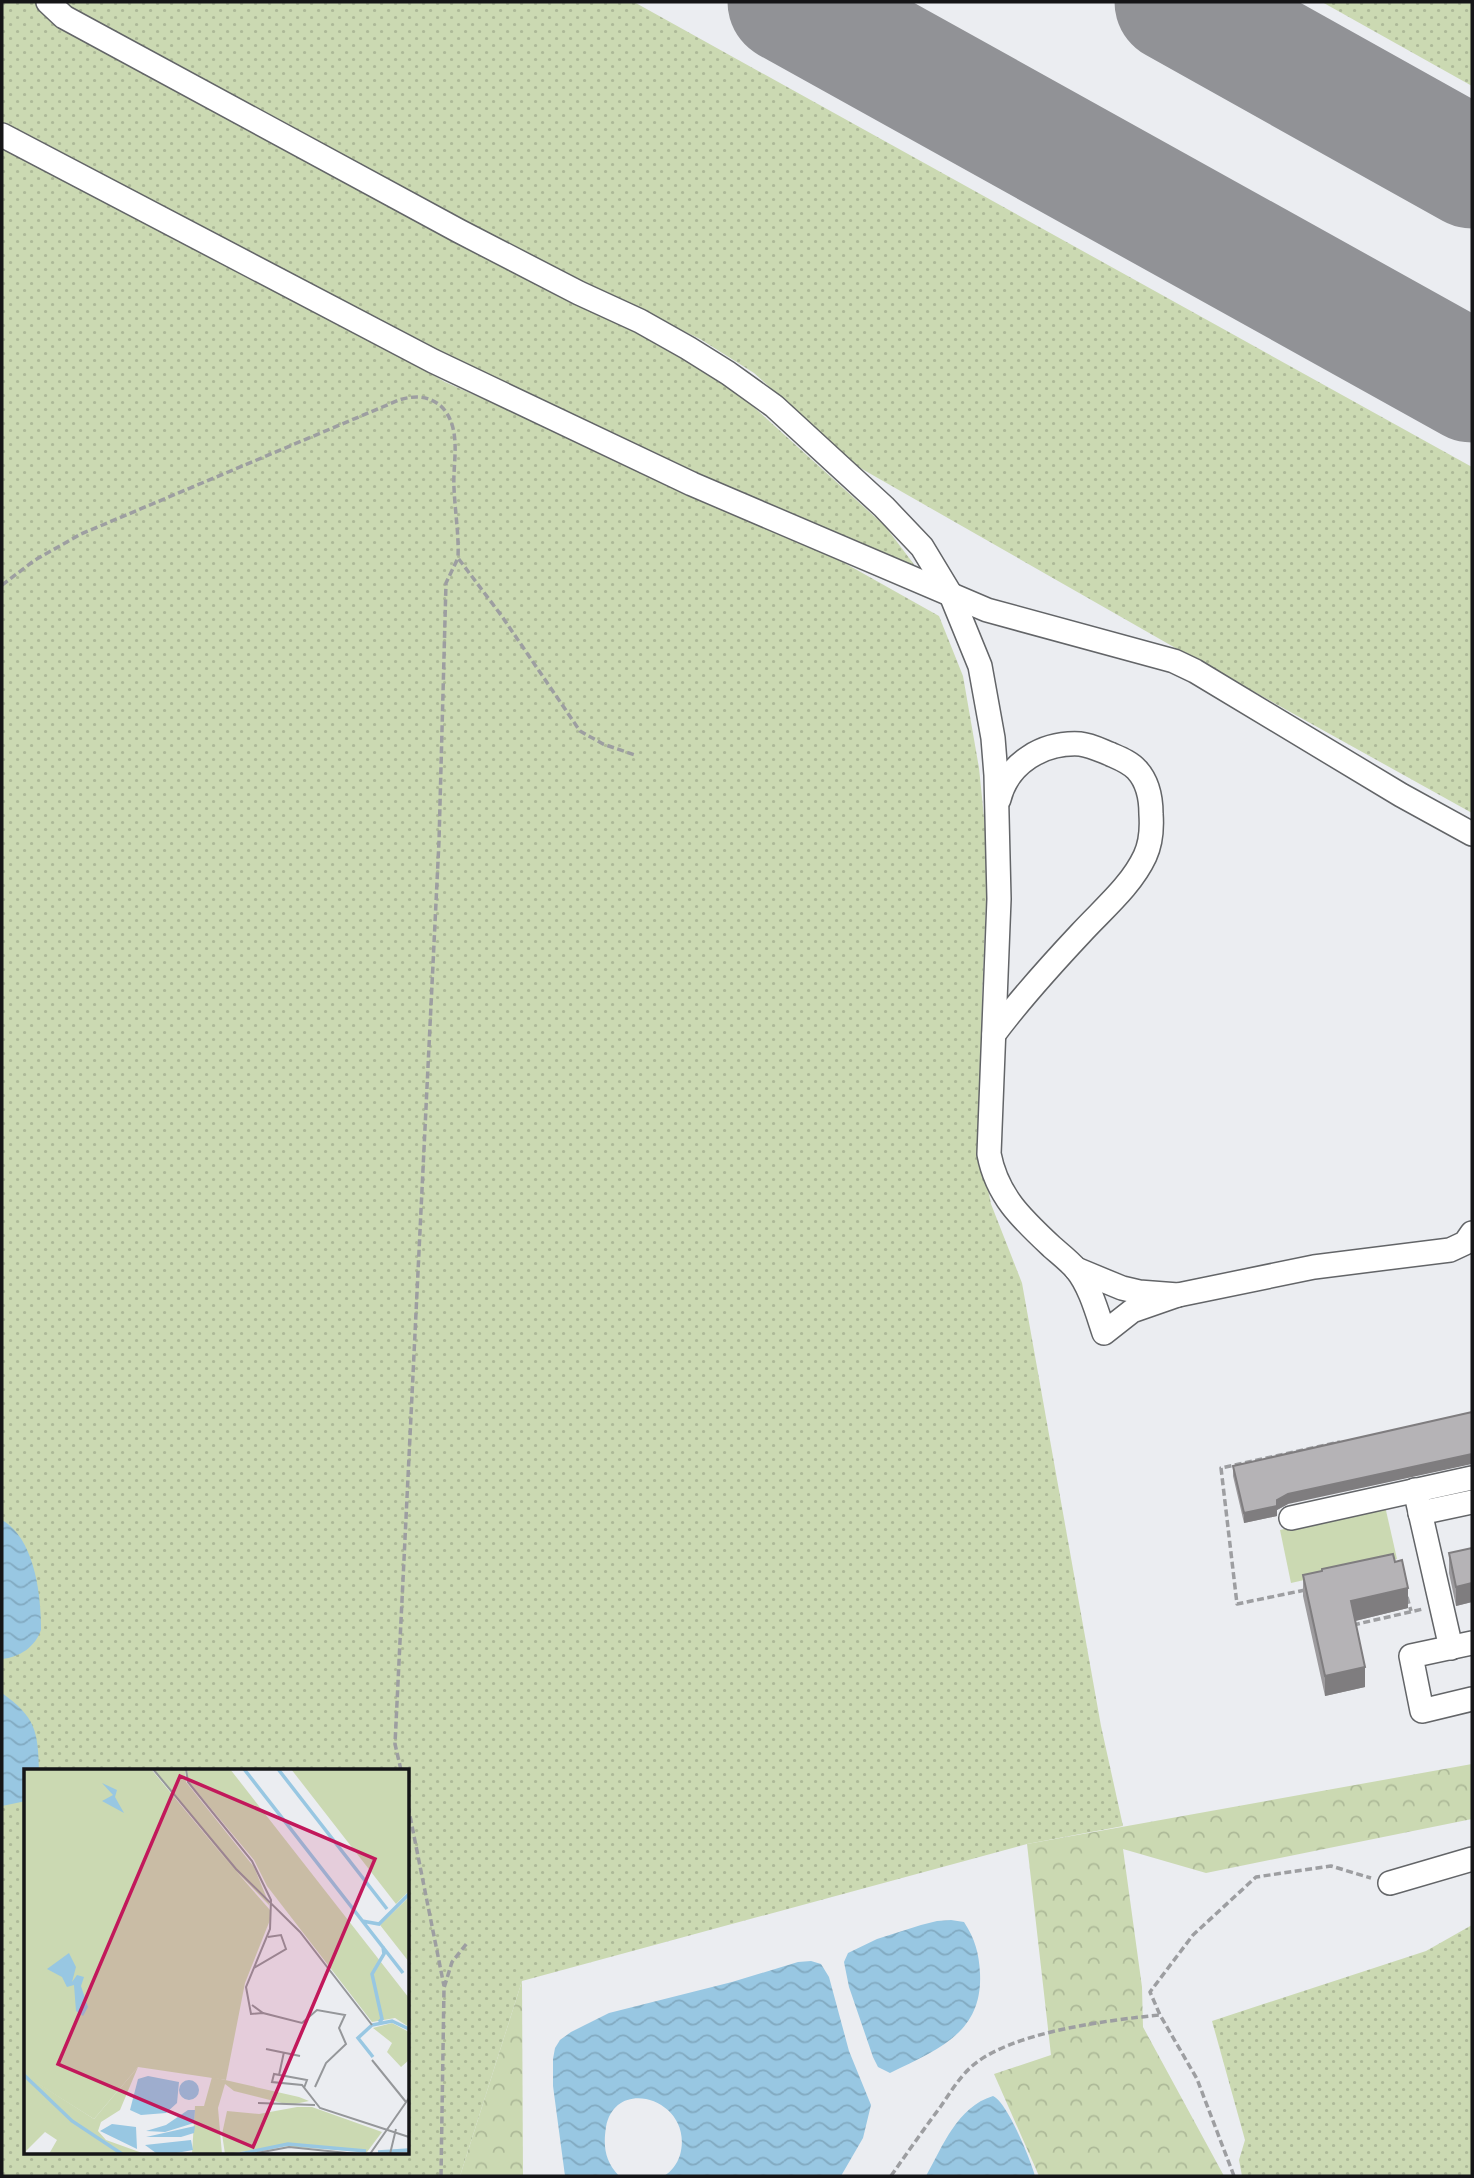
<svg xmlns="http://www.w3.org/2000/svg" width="1474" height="2178" viewBox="0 0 1474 2178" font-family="'Public Sans',sans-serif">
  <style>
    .grass { fill: url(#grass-dots); fill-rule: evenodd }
    .forest { fill: url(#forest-crowns) }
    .pitch { fill: #cbd9b2 }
    .water { fill: url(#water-waves) }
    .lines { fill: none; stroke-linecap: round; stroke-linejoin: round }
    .runway { stroke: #919296; stroke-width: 121 }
    .minor-casing { stroke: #636568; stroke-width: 26 }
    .path { stroke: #9d9ea1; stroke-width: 3.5; stroke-dasharray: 7 3.5; stroke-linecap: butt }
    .minor { stroke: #fff; stroke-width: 23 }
    .wall { fill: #9c9a9d }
    .shaded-wall { fill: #7f7d7f }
    .building { fill: #b5b3b6; stroke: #7f7d7f; stroke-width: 2 }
    .inset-river { fill: none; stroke: #98c7e2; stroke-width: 3.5 }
    .inset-road { fill: none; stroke: #95979a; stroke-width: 2 }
    .view { fill: #c2185b; fill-opacity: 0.15; stroke: #c2185b; stroke-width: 3.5 }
    .inset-edge { fill: none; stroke: #151517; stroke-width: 3.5 }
  </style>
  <defs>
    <pattern id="grass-dots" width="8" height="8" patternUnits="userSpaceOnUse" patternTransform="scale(1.75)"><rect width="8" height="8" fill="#cbd9b2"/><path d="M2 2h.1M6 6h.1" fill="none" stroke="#adb998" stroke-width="1.8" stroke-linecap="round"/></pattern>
    <pattern id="forest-crowns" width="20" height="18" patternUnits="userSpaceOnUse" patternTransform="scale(1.75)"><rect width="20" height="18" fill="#cbd9b2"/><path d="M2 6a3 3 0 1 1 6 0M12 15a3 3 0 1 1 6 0" fill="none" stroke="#adb998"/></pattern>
    <pattern id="water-waves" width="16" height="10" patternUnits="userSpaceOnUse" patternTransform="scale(1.75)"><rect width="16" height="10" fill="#98c7e2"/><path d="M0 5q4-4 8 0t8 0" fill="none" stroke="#82aac1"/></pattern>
  </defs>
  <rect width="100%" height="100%" fill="#ebedf1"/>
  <g class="grass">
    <polygon points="2,2 36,2 51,21 566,295 643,330 736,391 885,526 925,579 609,447 2,135"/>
    <polygon points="58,2 634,2 1472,467 1472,813 1186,654 855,465 754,373 700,339 465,226"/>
    <polygon points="1322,2 1472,2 1472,86"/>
    <path d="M2 145 385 347 445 382 800 538 939 616 963 676 979 768 988 857 982 999 980 1149 991 1204 1022 1283 1101 1726 1123 1826 1027 1844 522 1981 460 2176H2ZM26 1770H408V2152H26Z"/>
    <polygon points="1472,1925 1472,2176 1242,2176 1239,2160 1245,2140 1212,2021 1426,1951"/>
  </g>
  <g class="forest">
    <polygon points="1472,1764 1472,1819 1206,1873 1123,1849 1142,1987 1143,2027 1224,2176 1039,2176 994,2074 1051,2055 1027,1844"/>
    <polygon points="522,1981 523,2176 460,2176"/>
  </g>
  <polygon class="pitch" points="1385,1506 1397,1559 1291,1583 1280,1530"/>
  <g class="water">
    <path d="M2 1520C35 1539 41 1595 41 1630 35 1647 20 1657 2 1659Z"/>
    <path d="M2 1693C35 1717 38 1730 39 1770H26V1801L2 1806Z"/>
    <path d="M951 1920 964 1922C975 1939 979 1953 980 1973 983 2034 936 2050 890 2073L878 2067 873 2057 849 1987 844 1962 848 1953 877 1939 921 1925 937 1921Z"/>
    <path d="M811 1961 821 1964 829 1977 849 2051 871 2105 863 2138 841 2176H664C672 2171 677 2164 680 2155 695 2101 616 2074 606 2127 603 2147 605 2161 619 2176H565L553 2086V2059L555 2048 560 2040 571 2032 609 2013 732 1982 798 1962Z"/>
    <path d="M993 2096C1007 2102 1031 2160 1035 2176H926C943 2146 957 2107 993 2096Z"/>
  </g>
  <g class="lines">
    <g class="runway">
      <polyline points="788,2 1472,382"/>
      <polyline points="1175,2 1472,168"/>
    </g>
    <defs>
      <g id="minor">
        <path d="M48 2 64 17 459 231 579 293 640 321 688 348 728 373 774 406 884 507 922 547 951 595 980 666 993 738 996 775 999 899 989 1154C997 1196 1022 1219 1052 1247 1060 1254 1069 1261 1076 1269 1090 1286 1097 1312 1104 1333L1132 1311 1178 1295"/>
        <polyline points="2,135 433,361 692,484 987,610 1174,661 1195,671 1401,795 1472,834"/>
        <path d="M994 1034C1021 998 1051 965 1081 933 1103 909 1131 886 1145 856 1151 843 1152 828 1151 814 1151 798 1148 782 1137 770 1130 762 1119 758 1110 754 1100 750 1090 745 1080 744 1043 742 1008 763 999 799"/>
        <polyline points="1076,1269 1122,1288 1139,1292 1178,1295 1314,1267 1450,1250 1465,1243 1472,1233"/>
        <polyline points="1415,1490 1451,1648"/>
        <polyline points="1420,1513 1472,1502"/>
        <polyline points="1291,1518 1472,1478"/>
        <polyline points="1472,1643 1411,1656 1422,1711 1472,1699"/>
        <polyline points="1390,1883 1472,1859"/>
      </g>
    </defs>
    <use href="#minor" class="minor-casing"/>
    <g class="path">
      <path d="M2 585 35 560 81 534 399 400C427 391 449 403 454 433 457 451 453 470 454 488 455 512 459 534 458 558L501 615 580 731 603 744 635 755"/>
      <polyline points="1305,1590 1237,1604 1221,1468 1340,1442"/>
      <polyline points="1407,1597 1411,1611"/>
      <polyline points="1353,1625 1423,1609"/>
      <polyline points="401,1770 395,1744 439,841 446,583 458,558"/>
      <polyline points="408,1806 444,1986"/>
      <polyline points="441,2176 444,1988 452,1962 468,1942"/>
      <path d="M891 2176C907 2153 924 2129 941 2106 950 2093 959 2078 970 2068 1008 2032 1109 2020 1160 2015"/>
      <polyline points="1234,2176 1197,2079 1160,2015 1150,1992 1193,1935 1256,1877 1331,1866 1371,1878"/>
    </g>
    <use href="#minor" class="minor"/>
  </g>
  <g class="wall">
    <polygon points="1233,1466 1288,1504 1277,1510 1277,1516 1244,1523 1233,1476"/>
    <polygon points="1472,1548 1472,1602 1456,1606 1449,1573 1449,1553"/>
    <polygon points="1303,1575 1408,1608 1355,1621 1365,1687 1325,1696 1303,1596"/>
  </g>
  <g class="shaded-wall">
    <polygon points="1472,1454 1472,1464 1288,1504 1277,1510 1277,1516 1244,1523 1244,1513 1277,1500 1288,1494"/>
    <polygon points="1472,1583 1472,1602 1456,1606 1456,1587"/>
    <polygon points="1408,1588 1408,1608 1351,1622 1351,1601"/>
    <polygon points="1365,1667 1365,1687 1325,1696 1325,1676"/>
  </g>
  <g class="building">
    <polygon points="1472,1412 1472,1454 1288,1494 1277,1500 1277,1506 1244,1513 1233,1466"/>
    <polygon points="1472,1548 1472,1583 1456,1587 1449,1553"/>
    <polygon points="1393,1554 1395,1562 1402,1560 1408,1588 1351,1601 1365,1667 1325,1676 1303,1575 1322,1571 1322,1569"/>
  </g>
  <g transform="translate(24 1769)">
    <rect width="385" height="385" fill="#ebedf1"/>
    <path d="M0 0H127L209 99 129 0H161L162 13 230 98 246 137 212 102 246 141V151L221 214 202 311 114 298 70 350 0 306ZM163 0H206L385 229V258L371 249 348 253 243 117 230 91 164 12ZM267 0H385V122L372 135ZM385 128V193L356 156ZM368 254 385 263V291L377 298 363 283 368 274 349 259ZM273 338H288L358 363 343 383 258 377 201 385 198 365 203 342 235 345Z" fill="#cbd9b2"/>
    <path d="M114 298 96 341 77 353 74 362 82 371 121 385H25L33 371 21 363 0 384 1 306 70 350ZM188 308 275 328 285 332 266 336 210 322 201 315 194 339 198 385H168L171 337H180Z" fill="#cbd9b2"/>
    <path d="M78 14 93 21 91 28 100 44 78 32 89 26ZM45 184 52 198 48 213 53 206 60 208 57 217 64 238 59 247 52 242 50 216 43 218 38 208 23 200ZM124 307 155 313 153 334 142 344 117 346 106 341 114 310ZM155 321a10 10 0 1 1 20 0a10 10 0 1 1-20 0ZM164 341H171L170 354 141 363 122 362 142 356ZM88 355 112 358 113 380 76 362ZM171 357 170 364 157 368H122ZM167 371 169 381 147 385 132 384 121 376Z" fill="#98c7e2"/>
    <path class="inset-river" d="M220 0 379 204M254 0 363 140M338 152 355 155 385 125M355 253 358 250 348 205 360 185 359 178M349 288 334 269 348 256 368 252 385 260M0 306 48 352 98 385M354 383 385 381M216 385 264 375 342 382"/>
    <path class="inset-road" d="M129 0 212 100 276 163 348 256M162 0 164 13 228 92 247 131 246 160 222 218 227 245 239 244M230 199 262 180 257 166 244 168M228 236 239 244 278 254 293 241 321 246 315 259 322 275 302 294 291 318M242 280 276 287M348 291 382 333M255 306 260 283M280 319 283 311 250 305 248 313 278 316 296 339 385 368M234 334 291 336M228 385 265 378 333 385M346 385 385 329M366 385 372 360"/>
    <path class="view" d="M156 7 351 90 229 378 34 295Z"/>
    <rect width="385" height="385" class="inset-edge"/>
  </g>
  <rect width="1474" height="2178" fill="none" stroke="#151517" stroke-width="7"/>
</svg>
